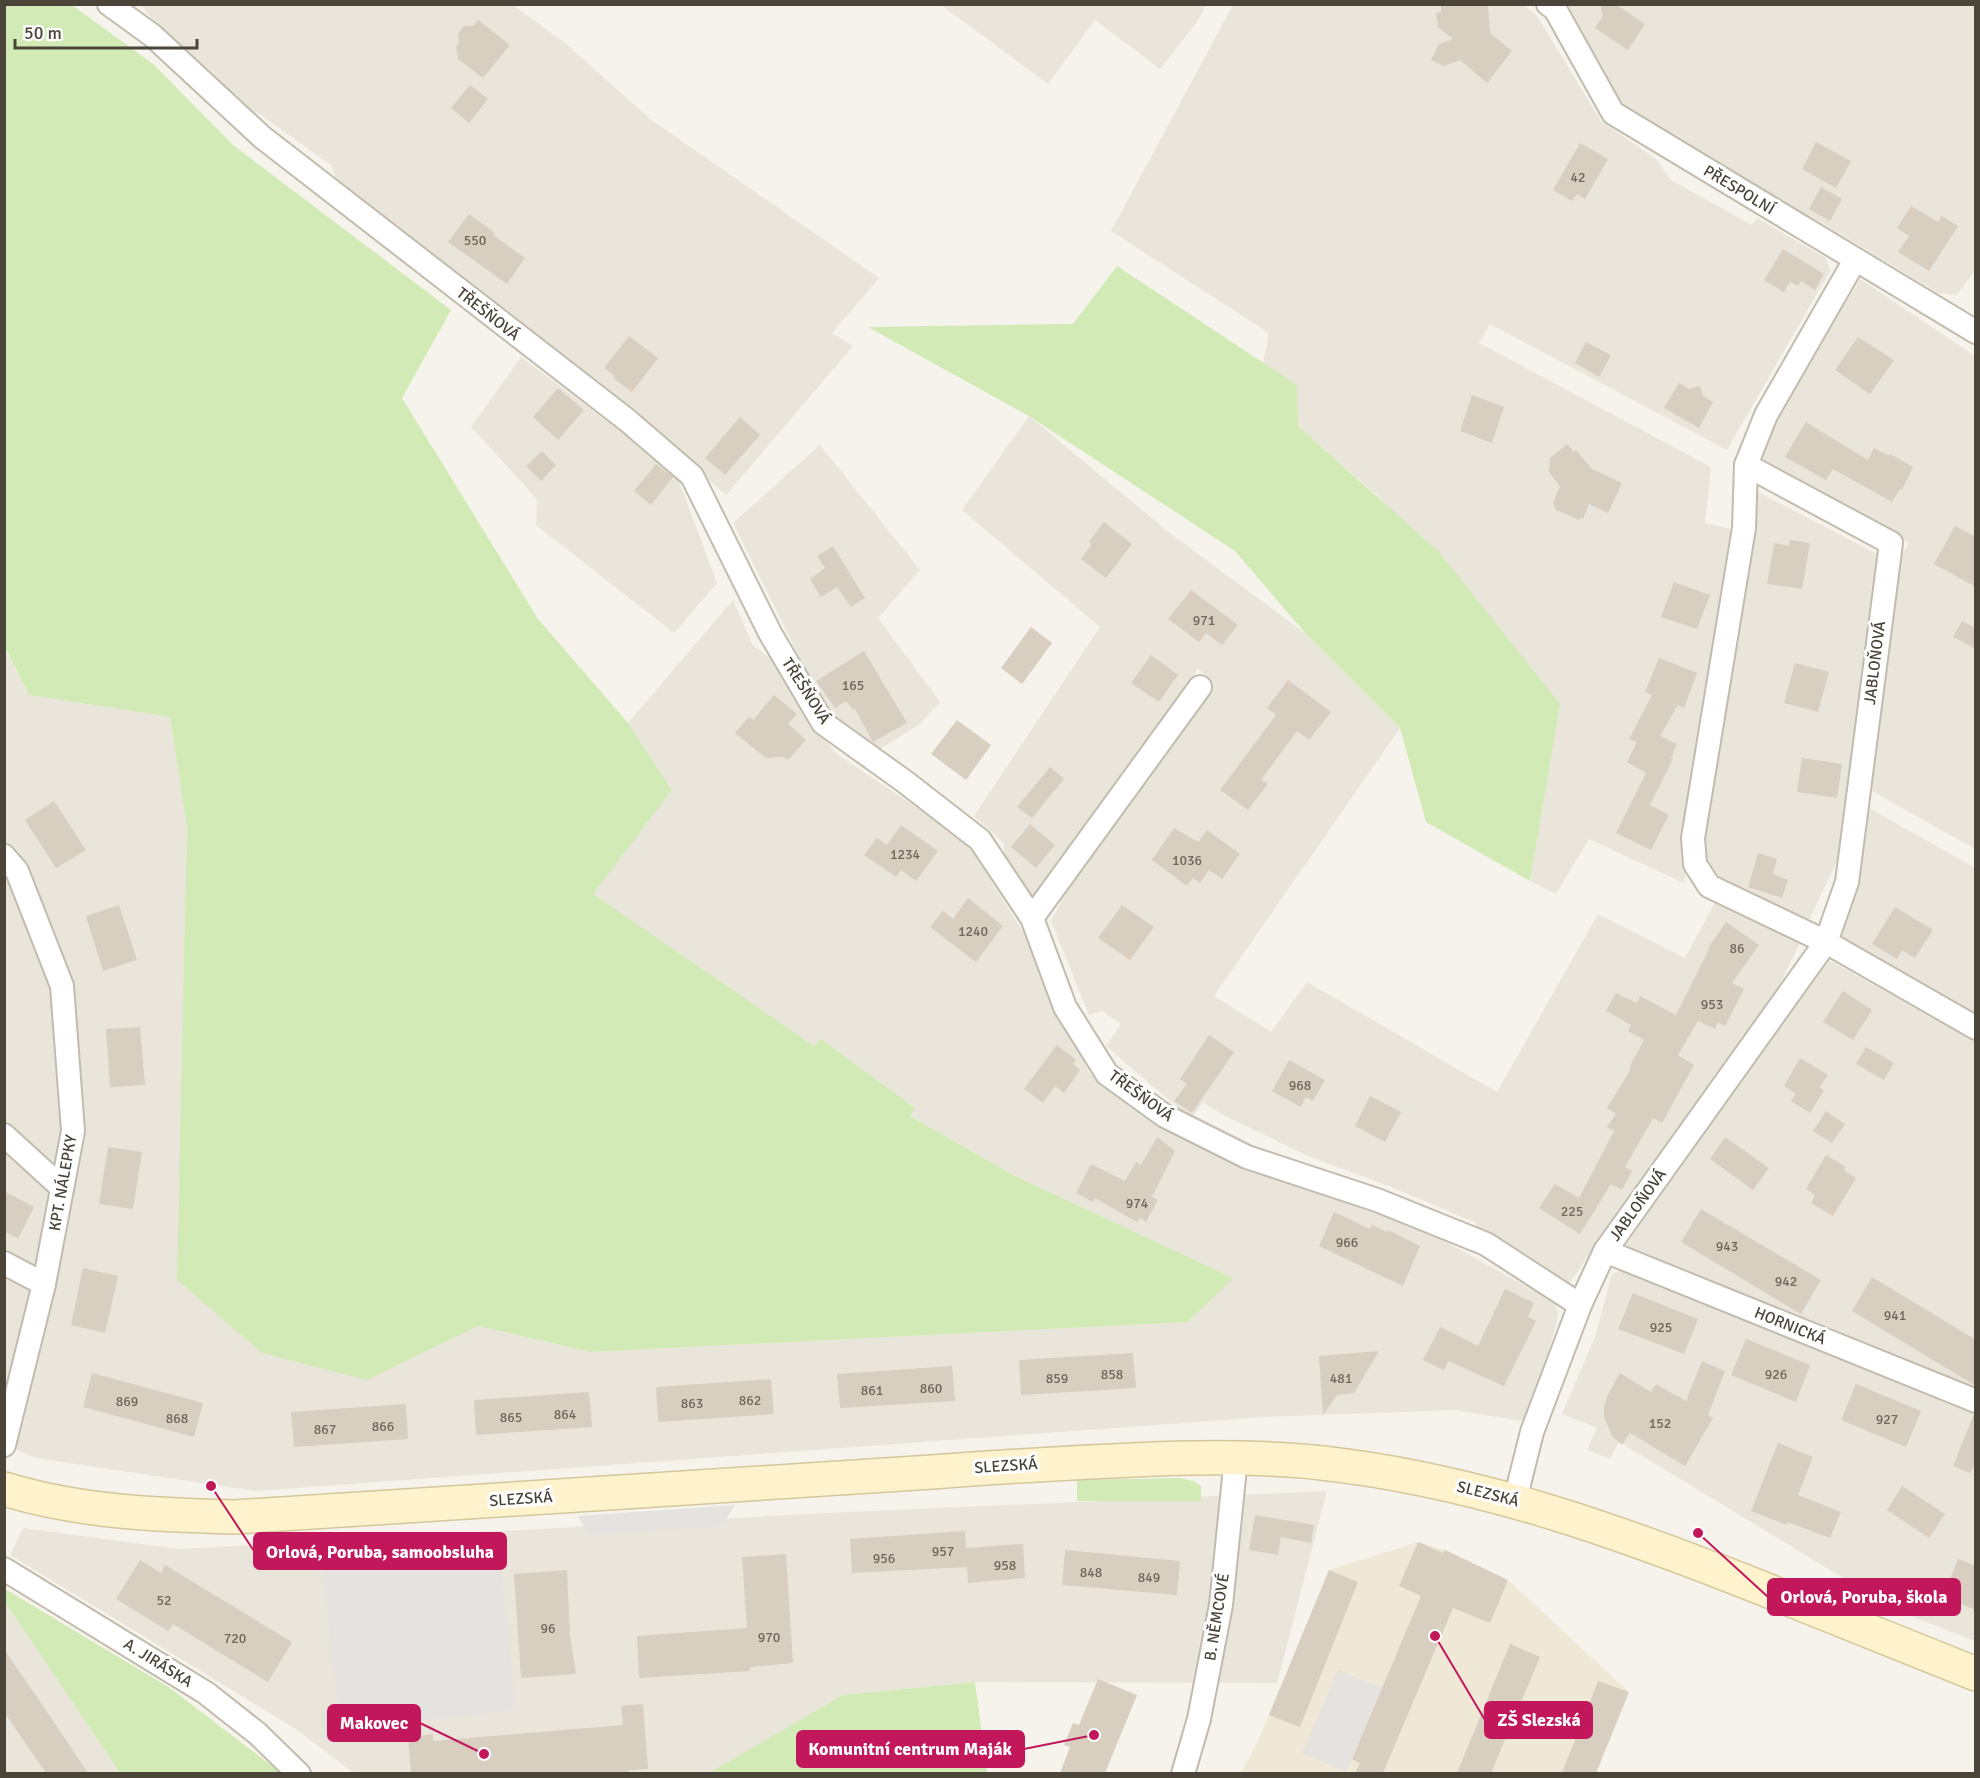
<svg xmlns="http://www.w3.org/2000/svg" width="1980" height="1778" viewBox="0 0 1980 1778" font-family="Signika,sans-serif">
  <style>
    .residential { fill: #eae5da }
    .education { fill: #efe8d6 }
    .green { fill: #d2eab5 }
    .parking { fill: #e5e3e0 }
    .building { fill: #d8cfc1 }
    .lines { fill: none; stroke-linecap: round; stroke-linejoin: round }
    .street-casing { stroke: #c2bbae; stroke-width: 26 }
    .secondary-casing { stroke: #d6c79b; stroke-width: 36 }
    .street { stroke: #fff; stroke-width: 22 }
    .secondary { stroke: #fff3cd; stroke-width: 33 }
    .labels { text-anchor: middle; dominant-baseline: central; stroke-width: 6; stroke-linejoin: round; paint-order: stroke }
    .number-label { font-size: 14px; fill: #6e675b }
    .street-label { font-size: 16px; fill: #4b4439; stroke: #fff }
    .leader { fill: none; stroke: #c2185b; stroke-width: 2 }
    .callout-dot { fill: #c2185b; stroke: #fff; stroke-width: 2 }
    .callout { fill: #c2185b; stroke: #c2185b; stroke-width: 2 }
    .callout-label { font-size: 18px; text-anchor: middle; font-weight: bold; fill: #fff }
  </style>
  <rect width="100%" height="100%" fill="#f6f3ec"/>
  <g class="residential">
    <polygon points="1522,4 1537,16 1601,121 1657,160 1671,180 1752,225 1757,218 1826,258 1830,271 1727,450 1490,324 1479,343 1711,467 1705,523 1731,529 1684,883 1589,839 1556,894 1530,881 1560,704 1380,498 1298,426 1297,385 1263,363 1269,333 1111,231 1233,5"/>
    <polygon points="1566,4 1975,5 1975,270 1957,295 1938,293 1809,215 1806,220 1617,100 1561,12"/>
    <polygon points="141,5 513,5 565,43 650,119 879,278 832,333 853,346 726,495 623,405 336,181 332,166 258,113 242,108 187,64"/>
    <polygon points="941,5 1206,5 1197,22 1160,69 1095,20 1048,84"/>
    <polygon points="1860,279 1975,356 1975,849 1872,791 1898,561 1909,543 1763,464 1757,452"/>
    <polygon points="521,357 676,473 717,583 674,633 536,525 537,499 471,427"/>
    <polygon points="1029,416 1166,530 1306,634 1400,728 1214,996 1271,1032 1307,982 1497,1092 1598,914 1685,958 1717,899 1802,938 1778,988 1568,1285 1473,1229 1476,1223 1389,1186 1308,1156 1221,1114 1203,1102 1191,1119 1106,1046 1121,1024 1102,1011 1089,1015 1051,921 1072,882 1183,718 1200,706 1211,692 1209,678 1198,669 1037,902 1004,857 1004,843 974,816 1100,627 962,510"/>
    <polygon points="820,445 920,570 878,618 940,702 920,724 877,751 828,715 733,523"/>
    <polygon points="1756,491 1877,554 1881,564 1839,857 1809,920 1718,881 1703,861 1701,846"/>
    <polygon points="733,600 752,644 771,659 803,714 837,754 966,841 1028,940 1089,1073 1187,1140 1203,1147 1432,1234 1554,1302 1558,1312 1557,1322 1528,1422 1455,1410 1265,1417 255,1491 36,1458 5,1445 4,648 29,695 170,717 187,828 184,1023 366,1380 478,1326 591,1352 1188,1322 1232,1278 1015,1176 910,1116 915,1108 820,1039 814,1046 592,894 672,790 628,723"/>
    <polygon points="1869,808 1975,868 1975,1017 1838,934 1853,895"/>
    <polygon points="1827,959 1975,1042 1975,1393 1622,1250 1677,1169"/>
    <polygon points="1622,1270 1975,1413 1975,1641 1898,1611 1619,1442 1610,1459 1587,1450 1597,1428 1562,1414 1595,1337 1612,1274"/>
    <polygon points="1327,1491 1277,1683 975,1682 843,1695 709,1774 354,1773 296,1729 10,1555 23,1528 179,1549 826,1513"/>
    <polygon points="5,1602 120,1773 5,1773"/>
  </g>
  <polygon class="education" points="1418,1542 1445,1550 1508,1580 1629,1692 1596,1773 1240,1774 1258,1741 1329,1570"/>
  <g class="green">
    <polygon points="5,4 72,5 153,64 233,145 451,310 402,398 538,619 628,723 672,790 593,894 814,1046 821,1039 915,1108 910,1116 1015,1176 1233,1278 1188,1322 591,1352 478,1326 367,1380 262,1353 177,1280 187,828 170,717 29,695 5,648"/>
    <polygon points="1117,266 1297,385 1298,426 1439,552 1560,704 1530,881 1426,822 1400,728 1306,634 1235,551 1029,416 868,327 1073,324"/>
    <polygon points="1180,1478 1193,1481 1201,1486 1201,1501 1077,1501 1077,1480"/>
    <polygon points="5,1589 170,1688 281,1773 120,1773 5,1602"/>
    <polygon points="975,1682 987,1773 709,1773 843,1695"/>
  </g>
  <g class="parking">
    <polygon points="735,1505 722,1526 589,1535 578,1516"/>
    <polygon points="499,1550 516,1710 340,1729 323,1569"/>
    <polygon points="1338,1670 1382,1688 1346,1772 1302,1753"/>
  </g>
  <g class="building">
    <polygon points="1441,4 1488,4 1490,33 1512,51 1487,83 1460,60 1444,66 1431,60 1439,44 1453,39 1438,27 1436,13 1441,12"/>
    <polygon points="1600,4 1615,4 1645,24 1628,50 1595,28 1603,16"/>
    <polygon points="478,20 510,45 483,78 458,59 456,47 459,43 458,34 464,26 473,26"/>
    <polygon points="470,85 488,99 469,123 451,108"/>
    <polygon points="1816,142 1851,161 1836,188 1802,169"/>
    <polygon points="1580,143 1608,159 1585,199 1577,194 1572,201 1553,190"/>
    <polygon points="1821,187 1842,199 1830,221 1809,209"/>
    <polygon points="1911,206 1938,222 1942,216 1958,226 1929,271 1898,252 1909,236 1897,228"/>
    <polygon points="469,214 495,233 493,235 525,258 507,284 448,242"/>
    <polygon points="1783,249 1824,274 1815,290 1801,281 1798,286 1790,282 1784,292 1764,280"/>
    <polygon points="629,336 658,358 632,392 613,378 615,376 604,368"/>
    <polygon points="1858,337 1894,360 1870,394 1835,370"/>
    <polygon points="1586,342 1611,355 1599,377 1575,363"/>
    <polygon points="1679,383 1689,389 1700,386 1703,396 1713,402 1699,428 1664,408"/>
    <polygon points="558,388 584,410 558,440 533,417"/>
    <polygon points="1472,395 1504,407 1492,443 1460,431"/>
    <polygon points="740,417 760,435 725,475 705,458"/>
    <polygon points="1806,422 1868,460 1874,448 1889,456 1890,454 1913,467 1902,490 1900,489 1892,502 1833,469 1826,480 1785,457"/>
    <polygon points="1567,444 1574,452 1576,450 1592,469 1622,483 1608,513 1589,504 1583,519 1580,518 1579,520 1556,510 1553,502 1560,487 1549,472 1550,458"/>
    <polygon points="542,451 556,465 541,481 526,466"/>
    <polygon points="656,464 673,477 651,505 634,491"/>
    <polygon points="1104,522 1132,544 1106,578 1081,559 1092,544 1089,542"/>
    <polygon points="1955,526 1976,537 1976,587 1934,564"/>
    <polygon points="1790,540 1810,543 1802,589 1767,584 1774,543 1789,546"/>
    <polygon points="833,546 865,598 851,607 837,587 821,597 810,579 825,568 817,556"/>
    <polygon points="1674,582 1710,595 1697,629 1661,617"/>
    <polygon points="1191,590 1238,625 1222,645 1206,633 1199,642 1168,619"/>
    <polygon points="1962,621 1976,628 1976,649 1953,637"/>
    <polygon points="1031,627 1052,643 1022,684 1001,668"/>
    <polygon points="864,651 907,723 873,742 855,709 853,710 846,701 835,708 816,681"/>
    <polygon points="1151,655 1178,675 1159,702 1131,683"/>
    <polygon points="1659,658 1697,673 1684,708 1678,705 1660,736 1677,744 1671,758 1673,759 1650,805 1669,815 1651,850 1616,833 1646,773 1627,762 1637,742 1629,739 1652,695 1645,692"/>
    <polygon points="1795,663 1829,672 1818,712 1784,703"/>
    <polygon points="1288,680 1331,712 1309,740 1297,731 1261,780 1268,784 1248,810 1220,790 1276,715 1267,708"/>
    <polygon points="774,695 797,714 788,724 806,740 788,760 783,757 766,758 735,733 749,717 753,720"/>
    <polygon points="957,720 991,745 966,780 931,754"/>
    <polygon points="1802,758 1842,764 1837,798 1797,792"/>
    <polygon points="1050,767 1064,779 1032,818 1017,807"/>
    <polygon points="54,801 86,850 56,868 25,820"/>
    <polygon points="1030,824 1055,845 1036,868 1011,847"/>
    <polygon points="901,825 938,851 916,881 901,870 896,877 864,855 877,838 887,845"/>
    <polygon points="1174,828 1198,842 1207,830 1240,854 1222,879 1209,870 1200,883 1193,878 1187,886 1152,860"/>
    <polygon points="1758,853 1777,859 1773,874 1788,880 1782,898 1748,887"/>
    <polygon points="968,898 1003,926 976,962 930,927 943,911 953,919"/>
    <polygon points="119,905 137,960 103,971 86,916"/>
    <polygon points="1122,905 1154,927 1130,960 1098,938"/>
    <polygon points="1895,907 1933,930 1915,958 1902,950 1897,959 1872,944"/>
    <polygon points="1726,922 1759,945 1732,983 1744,989 1725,1026 1718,1022 1715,1029 1698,1021 1678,1055 1694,1065 1662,1123 1653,1118 1625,1167 1632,1171 1622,1190 1611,1184 1580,1234 1539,1208 1555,1184 1579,1198 1614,1131 1607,1127 1616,1114 1607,1108 1631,1069 1629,1068 1644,1040 1628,1031 1631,1025 1606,1011 1616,993 1637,1003 1640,996 1676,1015 1709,949 1708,948"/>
    <polygon points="1843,991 1872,1010 1853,1040 1823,1022"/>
    <polygon points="140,1027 145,1085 110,1087 106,1029"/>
    <polygon points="1209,1035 1234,1052 1192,1113 1174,1101 1187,1084 1180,1079"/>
    <polygon points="1057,1045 1076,1060 1073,1064 1080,1070 1064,1093 1055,1086 1043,1103 1024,1089"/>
    <polygon points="1866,1047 1894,1063 1884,1080 1856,1064"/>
    <polygon points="1800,1058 1828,1075 1819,1088 1824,1090 1810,1113 1791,1101 1796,1094 1784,1086"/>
    <polygon points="1289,1060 1325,1080 1313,1101 1306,1097 1301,1107 1272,1091"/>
    <polygon points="1370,1096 1401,1112 1385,1142 1355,1126"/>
    <polygon points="1826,1111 1845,1124 1832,1143 1813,1131"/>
    <polygon points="1157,1137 1175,1151 1152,1197 1158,1200 1146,1222 1140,1218 1137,1222 1095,1198 1093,1202 1076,1193 1091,1164 1125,1181 1136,1162 1141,1165"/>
    <polygon points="1725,1137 1769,1168 1753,1190 1710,1159"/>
    <polygon points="108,1147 142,1152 133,1209 99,1204"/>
    <polygon points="1826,1155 1846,1167 1844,1170 1856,1178 1833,1216 1811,1203 1815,1195 1806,1189"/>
    <polygon points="4,1191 34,1207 18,1239 4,1231"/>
    <polygon points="1701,1209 1821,1280 1801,1314 1681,1242"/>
    <polygon points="1334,1212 1370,1229 1372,1225 1387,1232 1388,1230 1420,1246 1403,1286 1319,1246"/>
    <polygon points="83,1268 118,1276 105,1333 71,1325"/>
    <polygon points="1872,1277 1976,1340 1976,1386 1852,1311"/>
    <polygon points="1505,1289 1534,1303 1528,1317 1536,1321 1504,1386 1448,1361 1444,1370 1423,1360 1440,1327 1478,1346"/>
    <polygon points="1633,1293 1698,1319 1684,1354 1618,1329"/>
    <polygon points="1746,1339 1810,1365 1796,1402 1731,1375"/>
    <polygon points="1379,1351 1354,1393 1337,1395 1323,1415 1319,1356"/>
    <polygon points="1133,1353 1136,1388 1021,1395 1019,1360"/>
    <polygon points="1702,1361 1725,1371 1708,1415 1713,1418 1685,1466 1630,1433 1622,1445 1612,1436 1604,1417 1604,1407 1608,1394 1620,1373 1651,1392 1656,1384 1686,1401"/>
    <polygon points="952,1366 955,1401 840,1408 837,1374"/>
    <polygon points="92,1373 203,1403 194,1437 83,1407"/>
    <polygon points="771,1379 774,1414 658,1422 656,1387"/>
    <polygon points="1856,1384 1921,1411 1906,1447 1841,1420"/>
    <polygon points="589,1392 592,1427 476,1435 474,1400"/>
    <polygon points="406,1404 408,1439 294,1447 291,1412"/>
    <polygon points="1974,1414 1976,1414 1976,1463 1970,1473 1953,1466"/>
    <polygon points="1778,1443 1813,1457 1798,1495 1841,1512 1830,1538 1788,1522 1787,1525 1751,1511"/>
    <polygon points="1902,1486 1945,1514 1929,1538 1887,1510"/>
    <polygon points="1255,1515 1314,1525 1311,1543 1281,1537 1278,1555 1249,1550"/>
    <polygon points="965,1531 966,1548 1023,1544 1025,1578 968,1583 967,1567 852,1573 850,1539"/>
    <polygon points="1418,1542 1443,1553 1445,1550 1508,1580 1490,1623 1453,1608 1383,1773 1355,1773 1360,1763 1352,1759 1421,1596 1399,1586"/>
    <polygon points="1065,1550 1180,1561 1177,1595 1062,1585"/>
    <polygon points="786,1554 793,1663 750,1667 750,1671 639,1678 637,1636 747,1628 742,1557"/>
    <polygon points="1958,1559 1976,1566 1976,1610 1943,1597"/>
    <polygon points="140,1560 161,1573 165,1565 292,1642 268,1682 173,1624 168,1631 116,1599"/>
    <polygon points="567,1570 570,1635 576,1674 521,1678 514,1574"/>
    <polygon points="1329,1570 1358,1582 1300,1727 1269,1715"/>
    <polygon points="1510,1644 1540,1657 1491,1773 1457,1773"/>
    <polygon points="4,1649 43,1706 88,1773 46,1773 4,1712"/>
    <polygon points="1098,1679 1137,1695 1105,1773 1060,1773 1070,1747 1064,1745 1073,1723 1079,1725"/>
    <polygon points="1598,1681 1629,1692 1596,1773 1562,1773"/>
    <polygon points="643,1704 648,1769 629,1770 629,1773 411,1773 408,1737 433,1734 433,1741 623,1725 621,1706"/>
  </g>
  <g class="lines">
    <defs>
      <g id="street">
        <polyline points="109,4 153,36 262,137 627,420 692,476 770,633 823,723 904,781 980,840 1032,918 1065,1007 1107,1074 1165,1116 1247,1157 1377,1200 1486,1244 1580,1305"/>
        <polyline points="1548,4 1555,9 1613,113 1976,332"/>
        <polyline points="1855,260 1766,415 1746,465 1744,528 1693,838 1695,864 1709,886 1826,942 1976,1028"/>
        <polyline points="4,856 17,871 62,986 73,1131 44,1284 4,1445"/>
        <polyline points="1032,918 1200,687"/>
        <polyline points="4,1135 62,1188"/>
        <polyline points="1605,1251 1976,1401"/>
        <polyline points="4,1263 44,1284"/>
        <polyline points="1515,1500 1532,1432 1580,1305 1605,1251 1826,942 1847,882 1891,543 1746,465"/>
        <polyline points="4,1569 206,1693 258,1734 299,1774"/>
        <polyline points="1183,1774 1199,1719 1221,1605 1236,1458"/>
      </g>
      <path id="secondary" d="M4 1489C79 1512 157 1515 235 1517L932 1472C998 1467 1065 1463 1132 1460 1195 1457 1259 1456 1322 1463 1476 1480 1621 1532 1764 1589 1834 1617 1905 1645 1976 1674"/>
    </defs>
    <use href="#street" class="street-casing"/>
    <use href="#secondary" class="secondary-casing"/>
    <use href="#street" class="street"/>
    <use href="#secondary" class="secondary"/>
  </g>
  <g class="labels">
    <g class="number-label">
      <text x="1578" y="177">42</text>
      <text x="475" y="240">550</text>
      <text x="1204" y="620">971</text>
      <text x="853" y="685">165</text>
      <text x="905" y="854">1234</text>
      <text x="1187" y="860">1036</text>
      <text x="973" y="931">1240</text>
      <text x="1737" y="948">86</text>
      <text x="1712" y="1004">953</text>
      <text x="1300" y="1085">968</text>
      <text x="1137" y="1203">974</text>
      <text x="1572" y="1211">225</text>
      <text x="1347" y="1242">966</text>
      <text x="1727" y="1246">943</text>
      <text x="1786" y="1281">942</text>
      <text x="1895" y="1315">941</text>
      <text x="1661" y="1327">925</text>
      <text x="1112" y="1374">858</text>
      <text x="1776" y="1374">926</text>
      <text x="1057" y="1378">859</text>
      <text x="1341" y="1378">481</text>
      <text x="931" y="1388">860</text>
      <text x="872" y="1390">861</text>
      <text x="750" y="1400">862</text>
      <text x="127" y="1401">869</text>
      <text x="692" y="1403">863</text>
      <text x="565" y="1414">864</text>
      <text x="511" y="1417">865</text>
      <text x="177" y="1418">868</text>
      <text x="1887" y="1419">927</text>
      <text x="1660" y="1423">152</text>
      <text x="383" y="1426">866</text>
      <text x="325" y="1429">867</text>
      <text x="943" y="1551">957</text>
      <text x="884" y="1558">956</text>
      <text x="1005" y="1565">958</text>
      <text x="1091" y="1572">848</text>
      <text x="1149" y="1577">849</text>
      <text x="164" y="1600">52</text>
      <text x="548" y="1628">96</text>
      <text x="769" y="1637">970</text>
      <text x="235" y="1638">720</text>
    </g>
    <g class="street-label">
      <text transform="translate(1739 190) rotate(31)">PŘESPOLNÍ</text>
      <text transform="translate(488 314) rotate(38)">TŘEŠŇOVÁ</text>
      <text transform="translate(1875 663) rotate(-83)">JABLOŇOVÁ</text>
      <text transform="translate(806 691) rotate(57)">TŘEŠŇOVÁ</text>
      <text transform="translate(1141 1096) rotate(36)">TŘEŠŇOVÁ</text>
      <text transform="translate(63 1183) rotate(-80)">KPT. NÁLEPKY</text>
      <text transform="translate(1638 1205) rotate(-54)">JABLOŇOVÁ</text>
      <text transform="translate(1790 1326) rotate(22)">HORNICKÁ</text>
      <text transform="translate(1006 1466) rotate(-4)">SLEZSKÁ</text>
      <text transform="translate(1488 1494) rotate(14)">SLEZSKÁ</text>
      <text transform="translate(521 1499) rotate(-4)">SLEZSKÁ</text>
      <text transform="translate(1217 1617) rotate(-81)">B. NĚMCOVÉ</text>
      <text transform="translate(158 1663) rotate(32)">A. JIRÁSKA</text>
    </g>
  </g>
  <path class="leader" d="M211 1486L254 1551M1698 1533L1768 1597M1435 1636L1485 1720M484 1754L420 1723M1094 1735L1024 1749"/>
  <g class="callout-dot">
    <circle cx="211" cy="1486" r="6"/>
    <circle cx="1698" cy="1533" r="6"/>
    <circle cx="1435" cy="1636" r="6"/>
    <circle cx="484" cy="1754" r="6"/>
    <circle cx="1094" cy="1735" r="6"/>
  </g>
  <g class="callout">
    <rect x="254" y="1533" width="252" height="36" rx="6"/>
    <rect x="1768" y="1579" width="192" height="36" rx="6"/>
    <rect x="1485" y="1702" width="107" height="36" rx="6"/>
    <rect x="328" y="1705" width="92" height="36" rx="6"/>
    <rect x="797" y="1731" width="227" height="36" rx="6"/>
  </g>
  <g class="callout-label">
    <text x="380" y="1558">Orlová, Poruba, samoobsluha</text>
    <text x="1864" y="1603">Orlová, Poruba, škola</text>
    <text x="1539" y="1726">ZŠ Slezská</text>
    <text x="374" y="1729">Makovec</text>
    <text x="910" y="1755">Komunitní centrum Maják</text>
  </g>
  <rect width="1980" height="1778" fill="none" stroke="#4b4439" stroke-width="12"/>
  <path d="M15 39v9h182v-9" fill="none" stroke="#4b4439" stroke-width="3"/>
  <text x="24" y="39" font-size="18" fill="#4b4439" stroke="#ffffff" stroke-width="4.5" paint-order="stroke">50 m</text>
</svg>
